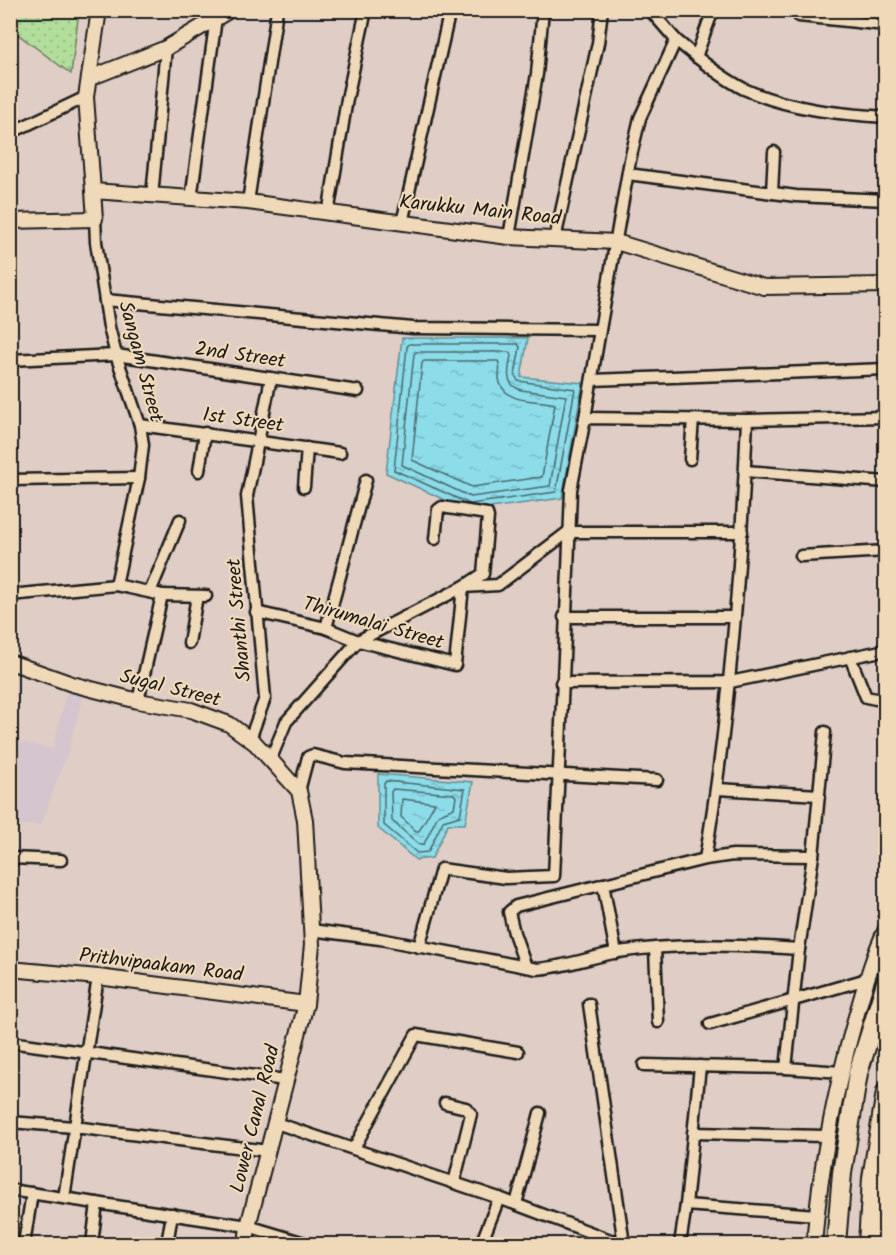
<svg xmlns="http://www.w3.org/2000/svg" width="896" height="1255" viewBox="0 0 896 1255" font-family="Kalam,sans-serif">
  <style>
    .built { fill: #d5c5ce }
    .park { fill: url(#park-dots); stroke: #677d5c; stroke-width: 1.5 }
    .water { fill: url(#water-ripples); stroke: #5f8f97; stroke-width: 1.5 }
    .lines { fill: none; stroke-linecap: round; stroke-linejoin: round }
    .shore { stroke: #49696e; stroke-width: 1.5 }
    .street-casing { stroke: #1c1c1c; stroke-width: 15 }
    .secondary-casing { stroke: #1c1c1c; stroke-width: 18 }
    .highway-casing { stroke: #1c1c1c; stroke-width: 22 }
    .street { stroke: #f0d9b8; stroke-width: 10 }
    .secondary { stroke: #f0d9b8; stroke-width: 14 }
    .highway { stroke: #f0d9b8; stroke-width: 18 }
    .labels { text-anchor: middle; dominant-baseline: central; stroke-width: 4.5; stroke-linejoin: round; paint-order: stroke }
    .street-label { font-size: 20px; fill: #1c1c1c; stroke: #f0d9b8 }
  </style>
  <defs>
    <pattern id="park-dots" width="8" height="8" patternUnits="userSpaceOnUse" patternTransform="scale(1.5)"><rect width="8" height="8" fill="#b2de9c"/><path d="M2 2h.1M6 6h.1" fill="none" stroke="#98be86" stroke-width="1.8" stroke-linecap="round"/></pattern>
    <pattern id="water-ripples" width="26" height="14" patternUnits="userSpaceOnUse" patternTransform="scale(1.5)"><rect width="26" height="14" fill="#8cdce9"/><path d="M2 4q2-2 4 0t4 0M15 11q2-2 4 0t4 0" fill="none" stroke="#78bcc7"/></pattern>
  </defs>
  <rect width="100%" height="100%" fill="#e0cdc5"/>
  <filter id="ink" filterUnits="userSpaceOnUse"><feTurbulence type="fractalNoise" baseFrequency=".0167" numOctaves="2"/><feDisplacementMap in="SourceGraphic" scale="12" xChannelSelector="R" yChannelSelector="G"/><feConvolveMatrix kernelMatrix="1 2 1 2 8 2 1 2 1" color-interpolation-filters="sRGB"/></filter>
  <g filter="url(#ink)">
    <polygon class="built" points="68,685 85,689 68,751 41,825 11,825 11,740 53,749"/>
    <polygon class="park" points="10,11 79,11 71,74 11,29"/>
    <g class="water">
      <polygon points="402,338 528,338 521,377 583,383 562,498 469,511 386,473"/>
      <polygon points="378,774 473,782 465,824 448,824 432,858 416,860 378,828"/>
    </g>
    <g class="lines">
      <g class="shore">
        <polygon points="409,344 518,344 520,347 515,375 518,381 575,389 556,492 470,504 394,470 407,347"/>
        <path d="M416 352H509L511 355C509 369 503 384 521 390L566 396 550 486 471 497 402 465 414 354Z"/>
        <path d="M424 361H498C502 367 497 375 500 383 508 405 538 399 555 404L542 477 472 487 412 460 422 363Z"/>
        <polygon points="386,781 465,789 460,816 443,821 428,852 417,853 384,825 384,784"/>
        <polygon points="393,789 454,794 456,797 454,808 438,815 424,844 420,845 392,821 391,792"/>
        <polygon points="402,799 435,803 419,831 416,831 401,817"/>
      </g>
      <defs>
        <g id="street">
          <polyline points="799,16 886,25"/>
          <path d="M676 40C697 58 719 76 744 89 788 109 838 114 886 117"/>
          <polyline points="696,57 713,10"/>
          <polyline points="10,133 86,97"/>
          <polyline points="628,174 796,196 886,200"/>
          <polyline points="772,193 774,152"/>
          <polyline points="152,196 166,48"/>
          <polyline points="191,199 216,18"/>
          <polyline points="248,202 277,10"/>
          <polyline points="328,214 347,99 366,10"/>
          <polyline points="95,219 96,242 109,327 116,355 140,425 143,445 139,478 116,585"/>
          <polyline points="402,223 450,10"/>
          <polyline points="509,237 537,74 543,10"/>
          <polyline points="555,239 598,43 602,10"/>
          <polyline points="105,300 413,328 600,330 630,160 640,118 676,40 650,10"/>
          <polyline points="10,360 116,355 358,391"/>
          <polyline points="592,380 886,369"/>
          <polyline points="585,418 600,330"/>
          <polyline points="140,425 340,453"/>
          <polyline points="690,459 693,419"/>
          <polyline points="199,471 205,433"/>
          <polyline points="745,471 886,482"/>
          <polyline points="10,480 139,478"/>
          <polyline points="304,487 307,448"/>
          <polyline points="568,532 742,532"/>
          <polyline points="801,556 886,551"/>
          <polyline points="150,592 180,520"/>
          <polyline points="10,595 116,585 162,595 138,701"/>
          <polyline points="162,595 206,596"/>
          <polyline points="256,612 326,628 358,641 455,665 463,587 483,574 488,517 487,514 442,507 438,510 435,539"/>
          <polyline points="564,617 735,617"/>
          <polyline points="326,628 366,480"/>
          <polyline points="189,643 197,596"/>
          <polyline points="850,657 866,697 876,699 886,697"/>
          <polyline points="561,683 730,682 886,650"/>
          <polyline points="250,739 265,698 247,496 271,378"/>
          <polyline points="270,761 286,722 358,641 463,587 498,585 568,532"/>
          <polyline points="718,789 819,795"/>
          <polyline points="299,791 308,757 313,755 345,763 657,780"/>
          <polyline points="10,858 61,860"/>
          <path d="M705 859C730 714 741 567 747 420"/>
          <polyline points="603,884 616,953"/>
          <path d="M311 930 380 939 537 969C565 967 591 957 618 952 678 943 739 945 799 949L813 856 825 732"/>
          <polyline points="419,947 441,869 506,878 554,876 568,570 571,490 585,418 747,420 886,417"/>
          <polyline points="655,948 658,1022"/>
          <polyline points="799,949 786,1068 841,1072"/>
          <polyline points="526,967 514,933 509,912 516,906 705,859 733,855 813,856"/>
          <polyline points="589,1004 624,1244"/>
          <polyline points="710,1024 867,979"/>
          <polyline points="10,1042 285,1080"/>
          <polyline points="644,1065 786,1068"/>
          <polyline points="445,1103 466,1108 471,1114 454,1183"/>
          <polyline points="10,1122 74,1127 268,1151"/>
          <polyline points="276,1123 499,1198 621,1244"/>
          <polyline points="693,1133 826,1136"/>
          <polyline points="354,1148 416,1035 518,1052"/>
          <polyline points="10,1190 248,1226 308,1244"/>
          <polyline points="64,1198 98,977"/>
          <polyline points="516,1204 540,1113"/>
          <polyline points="686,1205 816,1215"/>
          <polyline points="24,1244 32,1193"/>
          <polyline points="92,1244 97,1203"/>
          <polyline points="167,1244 172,1214"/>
          <polyline points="481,1244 499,1198"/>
          <polyline points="680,1244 686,1205 700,1066"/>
        </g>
        <g id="secondary">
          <polyline points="90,78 166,48 230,10"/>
          <polyline points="93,191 86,97 99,10"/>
          <polyline points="10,221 95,219 93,191 248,202 509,237 616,242 764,287 886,285"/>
          <polyline points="10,662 72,684 138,701 191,710 229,724 255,743 299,791 305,820 312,945 306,1004 248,1226 246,1244"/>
          <polyline points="10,969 98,977 306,1004"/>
          <path d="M814 1244C820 1168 834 1094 855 1020 864 989 872 958 886 929"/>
        </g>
        <g id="highway">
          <polyline points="836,1244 842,1173 858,1073 886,983"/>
          <polyline points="868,1244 872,1178 886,1092"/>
        </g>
      </defs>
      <use href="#street" class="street-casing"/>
      <use href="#secondary" class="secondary-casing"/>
      <use href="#highway" class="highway-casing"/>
      <use href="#street" class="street"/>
      <use href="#secondary" class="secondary"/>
      <use href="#highway" class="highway"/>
    </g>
  </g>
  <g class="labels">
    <g class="street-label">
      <text transform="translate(480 211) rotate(6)">Karukku Main Road</text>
      <text transform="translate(240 356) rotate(8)">2nd Street</text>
      <text transform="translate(140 362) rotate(75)">Sangam Street</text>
      <text transform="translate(243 421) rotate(8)">1st Street</text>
      <text transform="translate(240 620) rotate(-95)">Shanthi Street</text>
      <text transform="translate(373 624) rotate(16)">Thirumalai Street</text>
      <text transform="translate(170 689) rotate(14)">Sugal Street</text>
      <text transform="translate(161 966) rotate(7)">Prithvipaakam Road</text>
      <text transform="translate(256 1119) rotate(-76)">Lower Canal Road</text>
    </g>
  </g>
  <rect width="896" height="1255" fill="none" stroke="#f0d9b8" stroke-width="36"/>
  <rect x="18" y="18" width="860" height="1219" fill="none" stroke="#1c1c1c" stroke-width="2" filter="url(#ink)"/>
</svg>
